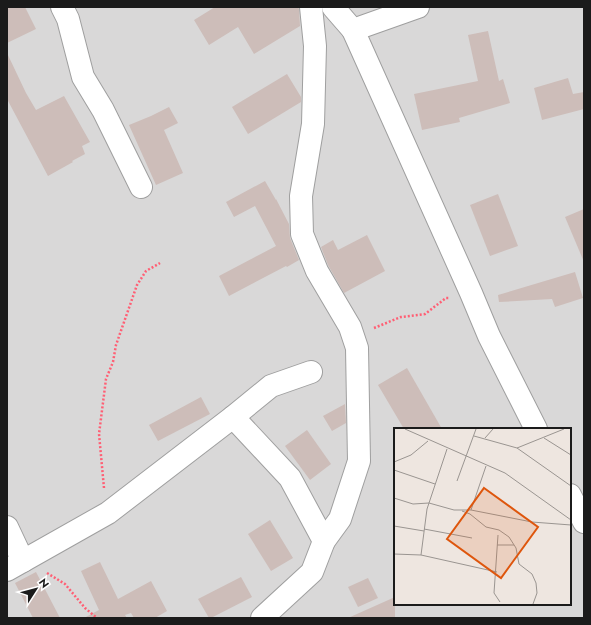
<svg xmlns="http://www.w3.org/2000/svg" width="591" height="625" viewBox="0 0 591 625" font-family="Jost,sans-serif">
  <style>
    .residential { fill: #d9d8d8; fill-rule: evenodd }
    .building { fill: #cdbdb9 }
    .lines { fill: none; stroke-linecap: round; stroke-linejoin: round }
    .minor-casing { stroke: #9f9f9f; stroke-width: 24 }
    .path { stroke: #ff5f74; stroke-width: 2.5; stroke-dasharray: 2 2; stroke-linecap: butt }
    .minor { stroke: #fff; stroke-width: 22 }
    .inset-road { fill: none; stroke: #9a9591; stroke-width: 1 }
    .view { fill: #de560d; fill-opacity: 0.15; stroke: #de560d; stroke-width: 2 }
    .inset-edge { fill: none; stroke: #1b1b1b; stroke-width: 2 }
  </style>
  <rect width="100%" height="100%" fill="#eee6e0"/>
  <path class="residential" d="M7 7H584V618H7ZM395 429H570V604H395Z"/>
  <g class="building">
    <polygon points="7,7 25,7 36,29 7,43"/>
    <polygon points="215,7 298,7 299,9 300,26 254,54 238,27 209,45 194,20"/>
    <polygon points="488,31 499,81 503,79 510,103 459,118 460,122 422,130 414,94 478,81 468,35"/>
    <polygon points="7,53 26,93 36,110 64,96 90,142 82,146 85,154 72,161 73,162 48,176 7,99"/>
    <polygon points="287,74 301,97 301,102 248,134 232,107"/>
    <polygon points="568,78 573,94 584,92 584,109 542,120 534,88"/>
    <polygon points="169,107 178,123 164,130 183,173 156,185 129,125 151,116"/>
    <polygon points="265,181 276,200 276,199 289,224 290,238 299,260 287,267 286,266 229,296 219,276 276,246 255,206 234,217 226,202"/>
    <polygon points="498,194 518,246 490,256 470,205"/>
    <polygon points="584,209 584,262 565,217"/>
    <polygon points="367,235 385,271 344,293 328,265 321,247 333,240 338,250"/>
    <polygon points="575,272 583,298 555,307 552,299 499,302 498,295"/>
    <polygon points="407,368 442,429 404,429 378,385"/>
    <polygon points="201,397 210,414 158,441 149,425"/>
    <polygon points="345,404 346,423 332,431 323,416"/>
    <polygon points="307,430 331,464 310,480 285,446"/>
    <polygon points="270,520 293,558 271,571 248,534"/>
    <polygon points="100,562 118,599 151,581 167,611 155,618 134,618 131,613 125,615 127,618 84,618 99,610 81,571"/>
    <polygon points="36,572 60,618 33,618 15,583"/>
    <polygon points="241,577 252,597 211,618 209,618 198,599"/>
    <polygon points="368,578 378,598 358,607 348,587"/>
    <polygon points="395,597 395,618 348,618"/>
  </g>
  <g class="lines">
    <defs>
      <g id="minor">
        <polyline points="62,7 68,19 83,77 103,110 141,187"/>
        <polyline points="333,7 353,30 418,7"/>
        <polyline points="353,30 471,293 489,336 536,429"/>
        <polyline points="233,417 290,478 324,541"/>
        <polyline points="570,495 584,522"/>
        <polyline points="7,527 23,561"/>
        <polyline points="7,570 108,513 233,417 271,386 311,372"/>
        <polyline points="262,618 312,572 324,541 340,519 359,461 357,348 350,327 317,271 302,234 301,196 313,124 315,46 311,7"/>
      </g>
    </defs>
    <use href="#minor" class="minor-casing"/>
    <g class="path">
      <polyline points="374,328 401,317 425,314 446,298 449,298"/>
      <polyline points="104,488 99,434 106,379 113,362 116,345 137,285 146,271 160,263"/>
      <polyline points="47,573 65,584 85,608 97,618"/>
    </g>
    <use href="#minor" class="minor"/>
  </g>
  <g transform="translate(394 428)">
    <rect width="177" height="177" fill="#eee6e0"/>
    <path class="inset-road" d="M11 1 111 45 177 92M80 8 123 20 177 58M91 10 99 1M150 10 177 27M123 20 170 1M53 21 33 81 27 127 103 144M0 34 17 27 34 13M0 42 41 56M63 53 82 1M0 70 19 76 35 75 60 82H77L92 38M77 82 138 94 177 97M68 83 76 86 92 99 105 102 115 109 122 120 125 136 138 146 142 155 143 165 139 176M0 98 30 103M30 101 78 110M104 107 100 165 106 174M103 117H120M0 126 27 127"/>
    <path class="view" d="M90 60 144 99 107 150 53 111Z"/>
    <rect width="177" height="177" class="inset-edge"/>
  </g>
  <rect width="591" height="625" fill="none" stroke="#1b1b1b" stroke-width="16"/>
  <g transform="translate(36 589) rotate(54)" stroke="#ffffff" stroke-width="3" paint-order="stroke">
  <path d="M0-3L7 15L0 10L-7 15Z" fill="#1b1b1b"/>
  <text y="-6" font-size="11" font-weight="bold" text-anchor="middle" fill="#1b1b1b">N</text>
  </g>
</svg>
